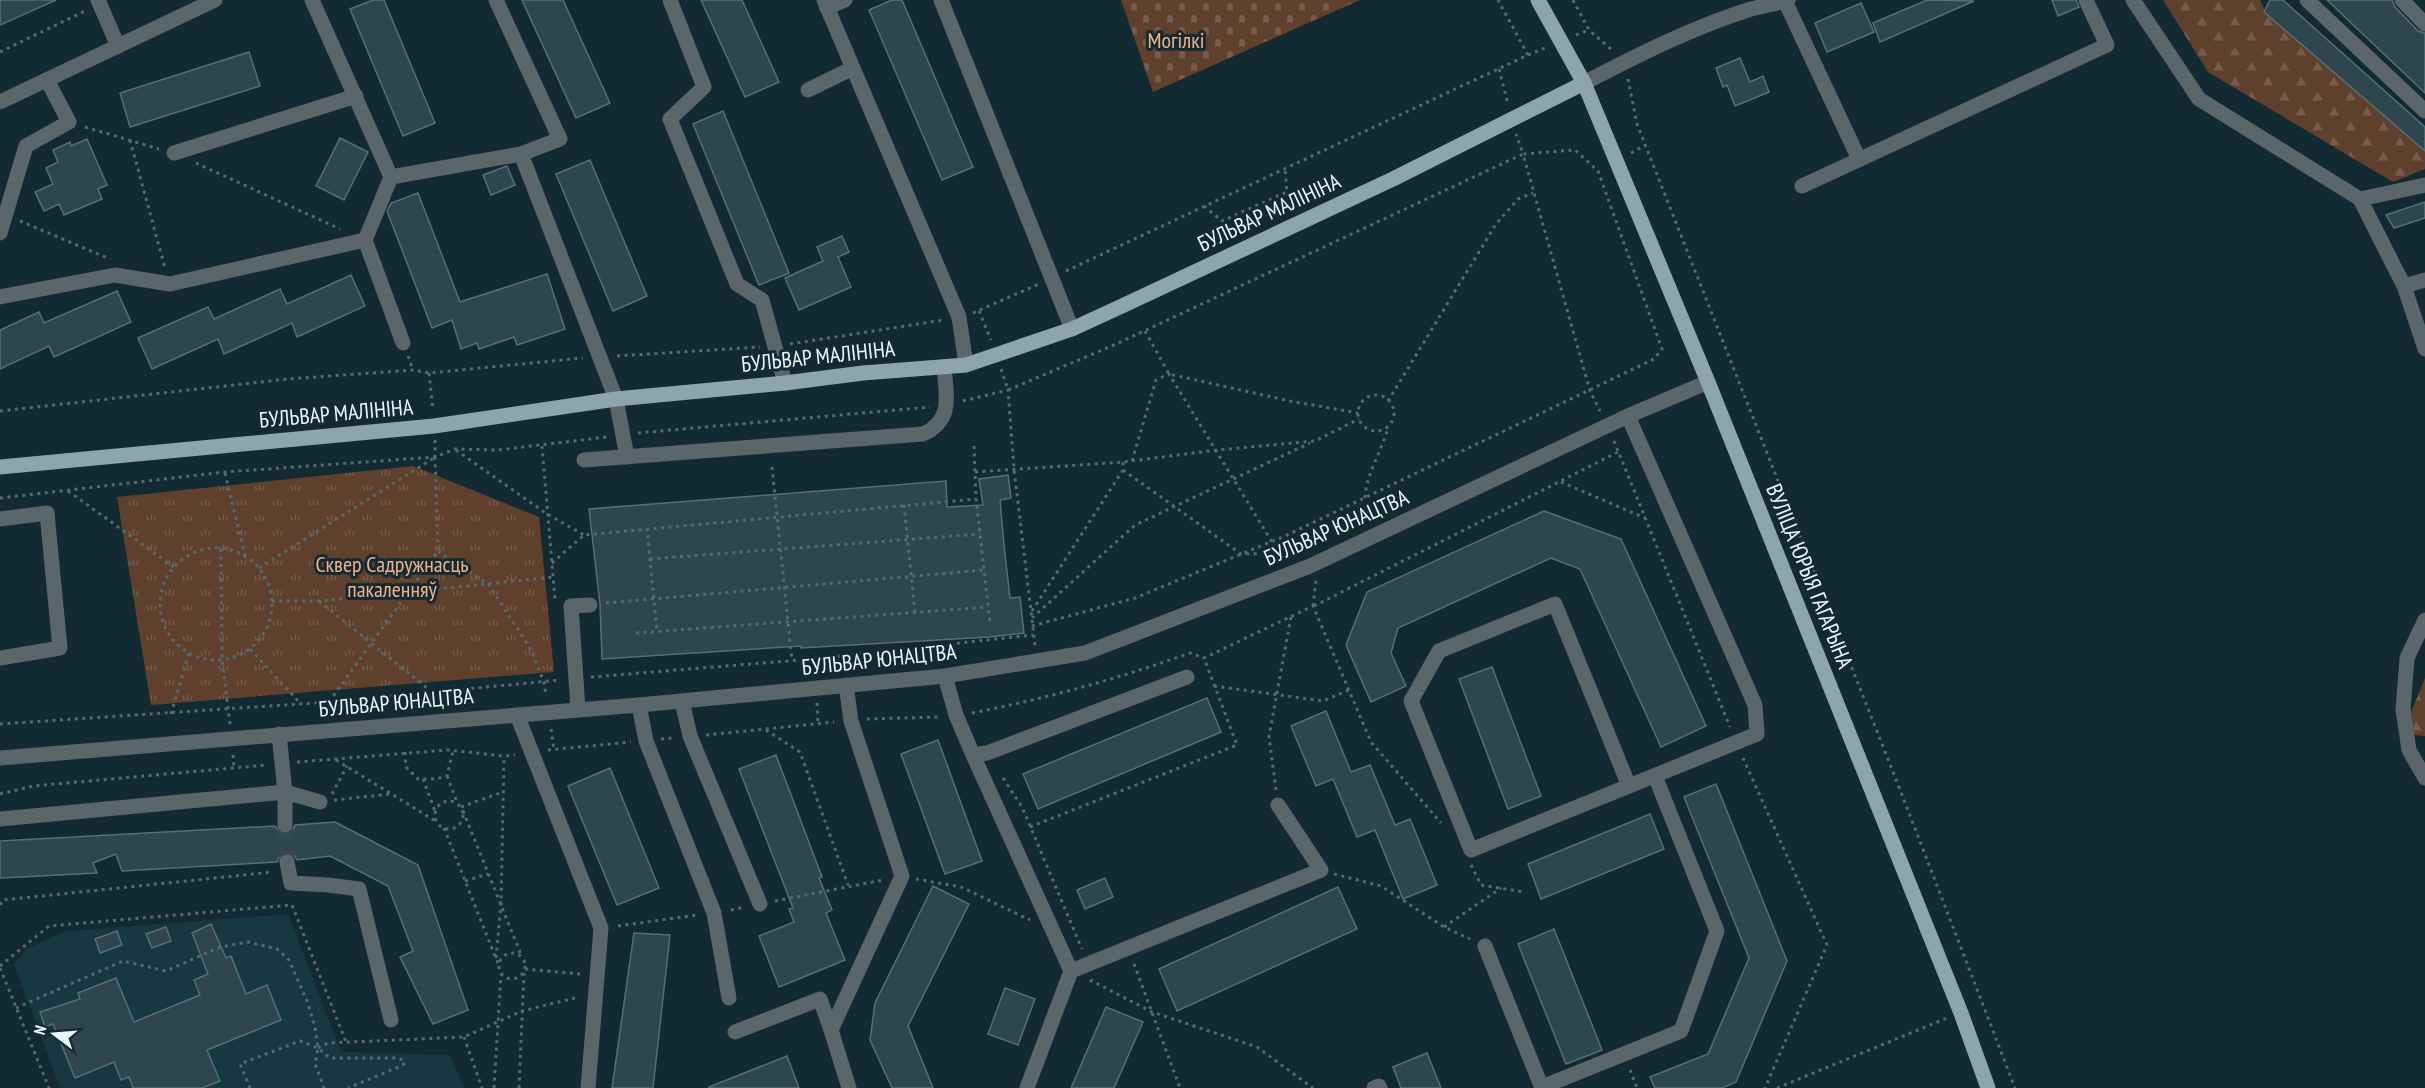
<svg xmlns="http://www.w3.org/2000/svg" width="2425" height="1088" viewBox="0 0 2425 1088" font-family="'PT Sans Narrow',sans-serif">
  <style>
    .built { fill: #173741 }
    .forest { fill: url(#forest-firs) }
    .cemetery { fill: url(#cemetery-stones) }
    .park { fill: url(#park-tufts) }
    .building { fill: #2f464e; stroke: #566f78; stroke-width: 1.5 }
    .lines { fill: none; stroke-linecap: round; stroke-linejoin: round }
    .minor-tunnel { stroke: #334950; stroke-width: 15; stroke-dasharray: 15 8; stroke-linecap: butt }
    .path { stroke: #566a71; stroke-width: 3; stroke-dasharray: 3 4.5; stroke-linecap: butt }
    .minor { stroke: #5b666a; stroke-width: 15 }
    .major { stroke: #8fa5ad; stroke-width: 15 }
    .labels { text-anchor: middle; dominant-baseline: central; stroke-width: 6; stroke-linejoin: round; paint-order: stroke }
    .park-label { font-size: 22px; fill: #f3b18a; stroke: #132a32 }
    .street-label { font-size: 22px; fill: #eaf8fd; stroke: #132a32 }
  </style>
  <defs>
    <pattern id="forest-firs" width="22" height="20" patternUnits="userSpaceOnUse" patternTransform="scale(1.5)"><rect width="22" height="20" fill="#5f402c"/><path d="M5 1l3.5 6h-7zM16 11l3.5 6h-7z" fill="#765c4c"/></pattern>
    <pattern id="cemetery-stones" width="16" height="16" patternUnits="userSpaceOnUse" patternTransform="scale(1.5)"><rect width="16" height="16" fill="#5f402c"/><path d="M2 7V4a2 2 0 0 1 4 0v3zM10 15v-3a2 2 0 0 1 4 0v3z" fill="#765c4c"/></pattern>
    <pattern id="park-tufts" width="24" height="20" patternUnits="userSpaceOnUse" patternTransform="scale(1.5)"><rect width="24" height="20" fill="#5f402c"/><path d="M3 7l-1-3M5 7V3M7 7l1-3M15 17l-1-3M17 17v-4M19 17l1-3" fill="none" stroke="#765c4c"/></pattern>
  </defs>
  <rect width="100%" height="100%" fill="#132a32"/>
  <polygon class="built" points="288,914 341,1052 450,1055 464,1088 60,1088 14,964 28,948 67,931"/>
  <g class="forest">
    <polygon points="2163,0 2260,0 2266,13 2425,151 2425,169 2393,182 2208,72"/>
    <polygon points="2425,678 2425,736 2402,734"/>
  </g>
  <polygon class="cemetery" points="1121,0 1360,0 1153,92"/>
  <polygon class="park" points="413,466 539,517 554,672 151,705 117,497"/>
  <g class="building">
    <polygon points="0,0 56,0 0,25"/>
    <polygon points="373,0 384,0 435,123 403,136 350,9"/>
    <polygon points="522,0 563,0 610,103 576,118"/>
    <polygon points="701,0 742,0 779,82 745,97"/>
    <polygon points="892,0 902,0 973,167 942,180 869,10"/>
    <polygon points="1927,0 1974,1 1880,42 1873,23"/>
    <polygon points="2052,0 2076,0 2079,7 2058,16"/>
    <polygon points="2270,0 2283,0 2425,127 2425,151 2264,12"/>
    <polygon points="2327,0 2392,0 2395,7 2418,31 2425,33 2425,93"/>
    <polygon points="1861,3 1874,32 1827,52 1815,23"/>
    <polygon points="249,52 260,86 130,127 120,93"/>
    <polygon points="1740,58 1750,82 1763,76 1769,92 1735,106 1727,85 1723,87 1716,68"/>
    <polygon points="723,111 789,273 759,285 693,124"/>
    <polygon points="340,138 368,152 344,200 316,186"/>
    <polygon points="87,139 107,185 98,189 102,199 64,215 59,204 44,211 35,192 53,184 46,168 58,162 53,150 70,142 71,146"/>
    <polygon points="590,160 647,296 613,311 556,174"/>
    <polygon points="507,166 515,185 491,195 483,175"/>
    <polygon points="418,193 460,302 547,274 565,329 517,345 514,337 479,349 477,343 461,349 452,320 432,328 387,211 391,203"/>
    <polygon points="2425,202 2425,218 2394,228 2386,215"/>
    <polygon points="842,236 849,252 838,257 851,287 799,310 785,278 823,261 817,247"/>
    <polygon points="351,275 365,306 297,337 292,323 224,354 218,339 152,369 138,338 208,307 214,319 280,289 287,304"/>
    <polygon points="117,291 131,322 54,357 49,346 0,369 0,330 39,312 44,323"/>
    <polygon points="1008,475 1011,498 1000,500 1004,545 1010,598 1020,597 1024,633 989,637 801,648 801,646 602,659 600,604 589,509 946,481 947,507 983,505 979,479"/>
    <polygon points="1544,511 1621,539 1706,726 1661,747 1580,569 1551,558 1398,628 1391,653 1406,686 1371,702 1346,645 1367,592"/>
    <polygon points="1492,667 1541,796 1508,809 1459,679"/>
    <polygon points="1207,698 1221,732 1038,809 1023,774"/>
    <polygon points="1326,711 1351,772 1370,765 1395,825 1410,819 1437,885 1403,899 1375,830 1357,837 1333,779 1316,786 1291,726"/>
    <polygon points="938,740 982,861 945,874 901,754"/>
    <polygon points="776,755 822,877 819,878 832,910 826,913 845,960 779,987 759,936 794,922 789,909 793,908 739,769"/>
    <polygon points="610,768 659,888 617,905 568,786"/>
    <polygon points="1716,784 1787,961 1736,1082 1722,1088 1655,1088 1650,1077 1708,1054 1749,958 1684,797"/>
    <polygon points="1650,814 1664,849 1541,899 1528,864"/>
    <polygon points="335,822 418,865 468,1010 433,1024 400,957 413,951 388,886 330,856 297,860 294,855 286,852 280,855 277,862 122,871 116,854 93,863 97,873 0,878 0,841 275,826 280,833 286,835 293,830 295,825"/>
    <polygon points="1105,878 1113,897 1085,909 1077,890"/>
    <polygon points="933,886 969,904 908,1026 933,1088 892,1088 870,1040 875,1003"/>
    <polygon points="1338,887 1357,929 1177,1011 1159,969"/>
    <polygon points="211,924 226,958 231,956 246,994 267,985 281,1020 207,1050 220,1081 202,1088 133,1088 129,1077 121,1080 114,1062 75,1078 53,1024 45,1027 40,1012 80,999 78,993 116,978 134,1022 200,995 194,980 208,974 192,933"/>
    <polygon points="166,927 171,941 152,948 146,934"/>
    <polygon points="1554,929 1602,1050 1566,1064 1518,944"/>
    <polygon points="117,931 122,945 100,953 95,939"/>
    <polygon points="634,933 670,935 653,1088 612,1088"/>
    <polygon points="1005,988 1035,999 1018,1045 988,1034"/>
    <polygon points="1106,1007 1143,1022 1114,1088 1071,1088"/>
    <polygon points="1427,1053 1441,1088 1401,1088 1393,1067"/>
    <polygon points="787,1056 799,1088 709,1088 709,1087"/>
  </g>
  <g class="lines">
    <polyline class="minor-tunnel" points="285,825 287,862"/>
    <g class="path">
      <polyline points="1573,0 1589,30 1613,51"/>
      <polyline points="1576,35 1589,30"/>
      <polyline points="0,52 85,11"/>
      <polyline points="1528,55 1545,48"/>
      <polyline points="1499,69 1508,104"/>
      <polyline points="1628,79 1637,124 1899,787 2015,1088"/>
      <polyline points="85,127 159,149"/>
      <polyline points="130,140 165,268"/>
      <polyline points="1631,153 1645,145"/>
      <polyline points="196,163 340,229"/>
      <polyline points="1204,206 1222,221 1287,192 1285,169"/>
      <polyline points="20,221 110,259"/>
      <polyline points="1066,271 1528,55 1498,0"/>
      <polyline points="979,311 991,340"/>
      <polyline points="973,313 1039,284"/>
      <polyline points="1145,331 1169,374 1290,401 1358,413"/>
      <polyline points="790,344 944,320"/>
      <polyline points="408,356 413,370"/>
      <polyline points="617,356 760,347"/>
      <polyline points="1001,369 1008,390 1114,345 1523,154 1590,391 1600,411"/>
      <polyline points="429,373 433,410"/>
      <circle cx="1376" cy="413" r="18"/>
      <polyline points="963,401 1008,390 1014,469 1035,645"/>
      <polyline points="1388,401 1496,224 1518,199 1533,193"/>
      <polyline points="0,411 288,379 413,370 429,373 583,358"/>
      <polyline points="638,433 930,407"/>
      <polyline points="435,440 435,457 455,449 498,450 607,437"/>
      <polyline points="1614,441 1730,727"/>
      <polyline points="542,446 555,600"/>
      <polyline points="974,446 976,499 990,622"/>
      <polyline points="456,450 547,514 584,535"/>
      <polyline points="1132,461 1156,380 1169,374 1272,542 1300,553"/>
      <polyline points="772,467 792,661"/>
      <polyline points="1123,470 1241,554 1295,553"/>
      <polyline points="975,472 1123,462 1217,450 1315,441 1359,419"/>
      <polyline points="225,473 245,556"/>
      <polyline points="1561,482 1645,518"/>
      <polyline points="68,491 174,567"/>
      <polyline points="0,498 225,472 435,457"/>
      <path d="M1365 498C1366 473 1382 452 1388 427"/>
      <polyline points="904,505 915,613"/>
      <polyline points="647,528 657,632"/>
      <circle cx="216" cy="604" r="56"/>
      <polyline points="221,549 222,660 230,724"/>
      <polyline points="438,551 489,585 530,648 544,682 546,696"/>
      <polyline points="650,559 980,534"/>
      <polyline points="552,563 584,535 976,499"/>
      <polyline points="259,568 434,458"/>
      <polyline points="272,601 319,601 554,577"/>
      <polyline points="319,601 432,692"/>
      <polyline points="606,603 984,570"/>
      <polyline points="1313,606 1316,581"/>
      <polyline points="1314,606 1618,452"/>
      <polyline points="1032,611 1123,470 1123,462"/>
      <polyline points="1032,618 1135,525 1310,443"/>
      <polyline points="1032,626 1135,598 1285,536 1654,359 1662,349 1598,171 1575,150 1523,154 1516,134"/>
      <polyline points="636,633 988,607"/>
      <polyline points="250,649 300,703"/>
      <polyline points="812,659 814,672"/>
      <polyline points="591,677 812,659 1033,635"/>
      <polyline points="1214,686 1323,701 1349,690"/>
      <polyline points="329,702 438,551 435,457"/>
      <polyline points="817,703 818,724"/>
      <path d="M972 713C1048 698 1117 679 1190 653L1204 658"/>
      <polyline points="171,714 189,653"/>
      <polyline points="867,719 939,717"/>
      <polyline points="0,724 329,702 560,680"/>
      <polyline points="551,729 554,749"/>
      <polyline points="766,730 800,752 848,885"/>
      <polyline points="706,735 834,722"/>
      <polyline points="661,739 676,738"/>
      <polyline points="548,750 631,742"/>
      <polyline points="405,752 406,767 418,779 435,779 447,776 453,751"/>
      <polyline points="233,755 234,768"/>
      <polyline points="1743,758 1827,945 1765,1088"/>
      <polyline points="336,760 437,822"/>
      <polyline points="297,762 448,750 504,756 515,755"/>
      <polyline points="447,776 457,802"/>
      <polyline points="1003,778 1022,807 1082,949"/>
      <polyline points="423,779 435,811"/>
      <polyline points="1276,790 1269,736 1291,617"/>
      <polyline points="0,794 33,786 267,765"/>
      <polyline points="332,794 347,766"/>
      <polyline points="334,800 390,794"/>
      <circle cx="449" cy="815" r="14"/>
      <polyline points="461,807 503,792"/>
      <polyline points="463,811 522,957"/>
      <polyline points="1030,827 1237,745 1204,658 1313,606 1371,742 1441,823"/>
      <polyline points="444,828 499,966"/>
      <polyline points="1471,865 1481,885 1524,892"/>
      <polyline points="1334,874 1381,886 1444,927 1470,939"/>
      <polyline points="916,879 961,887 1030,920"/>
      <polyline points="465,881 488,874"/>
      <polyline points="775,901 883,880"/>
      <polyline points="0,905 3,900 273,872"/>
      <polyline points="731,910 745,907"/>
      <polyline points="618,926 697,915"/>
      <polyline points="1444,927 1501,888"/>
      <circle cx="512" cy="966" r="13"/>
      <polyline points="496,958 501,904 504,756"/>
      <polyline points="1134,964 1180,1088"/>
      <polyline points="0,966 49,926 292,905 346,1042"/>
      <polyline points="0,968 49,1088"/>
      <polyline points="525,969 580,974"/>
      <polyline points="1090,980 1152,1012 1257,1047 1313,1088"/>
      <polyline points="16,1008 123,961 166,971 220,947 248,942 277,949 289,960 307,1001 315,1027 318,1048 315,1064 324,1088"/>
      <polyline points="464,1037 482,1088"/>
      <polyline points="318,1048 328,1043 464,1037 522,1011 579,997"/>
      <polyline points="1630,1070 1637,1088"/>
      <polyline points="250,1088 240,1064 300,1041 318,1048 330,1058 397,1058 403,1060 405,1063 401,1066 348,1088"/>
      <polyline points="494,1088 501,974"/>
      <polyline points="519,1088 524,973"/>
      <polyline points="1777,1088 1947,1018"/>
    </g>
    <g class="minor">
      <polyline points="98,0 118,46"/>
      <polyline points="312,0 391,177"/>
      <polyline points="496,0 560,139 521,154 616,399 627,457"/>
      <polyline points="670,0 704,87 670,119 737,284 762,300 785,383"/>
      <polyline points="824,0 959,317 966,365"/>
      <polyline points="941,0 1072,329"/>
      <polyline points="2133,0 2199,99 2360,199 2404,286 2425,349"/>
      <polyline points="2307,0 2425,111"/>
      <polyline points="2402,0 2425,24"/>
      <polyline points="1785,1 1859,159"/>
      <polyline points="827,8 845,0"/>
      <path d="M1584 83C1636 56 1691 28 1748 10 1761 6 1775 4 1788 0"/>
      <polyline points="808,90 853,68"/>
      <polyline points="0,102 215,0"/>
      <polyline points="174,153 356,96"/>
      <polyline points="1802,186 2107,45 2086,0"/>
      <polyline points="2360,199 2425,185"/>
      <polyline points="0,233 26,146 69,122 47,80"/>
      <polyline points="365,240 391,177 521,154"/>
      <polyline points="2404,286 2425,280"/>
      <polyline points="0,297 115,275 170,284 365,240 403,343"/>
      <polyline points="1628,416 1755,705 1757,734 1629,786 1555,604 1439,651 1411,701 1471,850 1629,786"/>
      <path d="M584 460 923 434C954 420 946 395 944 367"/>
      <polyline points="0,519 47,513 60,648 0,658"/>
      <polyline points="2425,620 2407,658 2403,710 2409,750 2425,778"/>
      <polyline points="945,676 956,715 973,755 1071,971 1027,1088"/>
      <polyline points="846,685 851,721 902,876 831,1030 849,1088"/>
      <polyline points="682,701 690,736 760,904"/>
      <polyline points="639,705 646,741 714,913 729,998"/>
      <polyline points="578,709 571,606 590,605"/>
      <polyline points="517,715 601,928 588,1088"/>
      <polyline points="279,734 285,792 285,825"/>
      <polyline points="973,755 987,753 1187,677"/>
      <polyline points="0,758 639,705 945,676 1085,653 1310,566 1628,416 1708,382"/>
      <polyline points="0,819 285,792 320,802"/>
      <polyline points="287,862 291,883 328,885 359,889 391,1020"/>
      <polyline points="1485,946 1542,1088"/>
      <polyline points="1071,971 1321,870 1278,805"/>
      <polyline points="735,1032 820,999 831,1030"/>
      <polyline points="1542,1087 1681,1031 1717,931 1655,776"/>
      <polyline points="1374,1088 1379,1086 1380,1088"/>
    </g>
    <g class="major">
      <polyline points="1538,0 1584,83 1708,382 1961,1013 1988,1088"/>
      <polyline points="0,467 434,426 616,399 785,383 863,373 966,365 1072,329 1122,306 1393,179 1584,83"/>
    </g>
  </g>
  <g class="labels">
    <g class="park-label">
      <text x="1176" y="40">Могілкі</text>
      <text x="392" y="564">Сквер Садружнасць<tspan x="392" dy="25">пакаленняў</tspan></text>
    </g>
    <g class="street-label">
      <text transform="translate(1269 212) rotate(-25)">БУЛЬВАР МАЛІНІНА</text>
      <text transform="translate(818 356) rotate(-6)">БУЛЬВАР МАЛІНІНА</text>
      <text transform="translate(336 413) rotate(-5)">БУЛЬВАР МАЛІНІНА</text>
      <text transform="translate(1336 527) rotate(-24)">БУЛЬВАР ЮНАЦТВА</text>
      <text transform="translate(1810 576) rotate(68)">ВУЛІЦА ЮРЫЯ ГАГАРЫНА</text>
      <text transform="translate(879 659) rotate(-6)">БУЛЬВАР ЮНАЦТВА</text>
      <text transform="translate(396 702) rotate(-5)">БУЛЬВАР ЮНАЦТВА</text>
    </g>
  </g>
  <g transform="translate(54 1034) rotate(286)" stroke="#132a32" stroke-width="4.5" paint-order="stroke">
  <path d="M0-4.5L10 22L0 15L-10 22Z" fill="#eaf8fd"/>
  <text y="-9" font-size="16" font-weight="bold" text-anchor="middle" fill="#eaf8fd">N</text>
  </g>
</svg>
